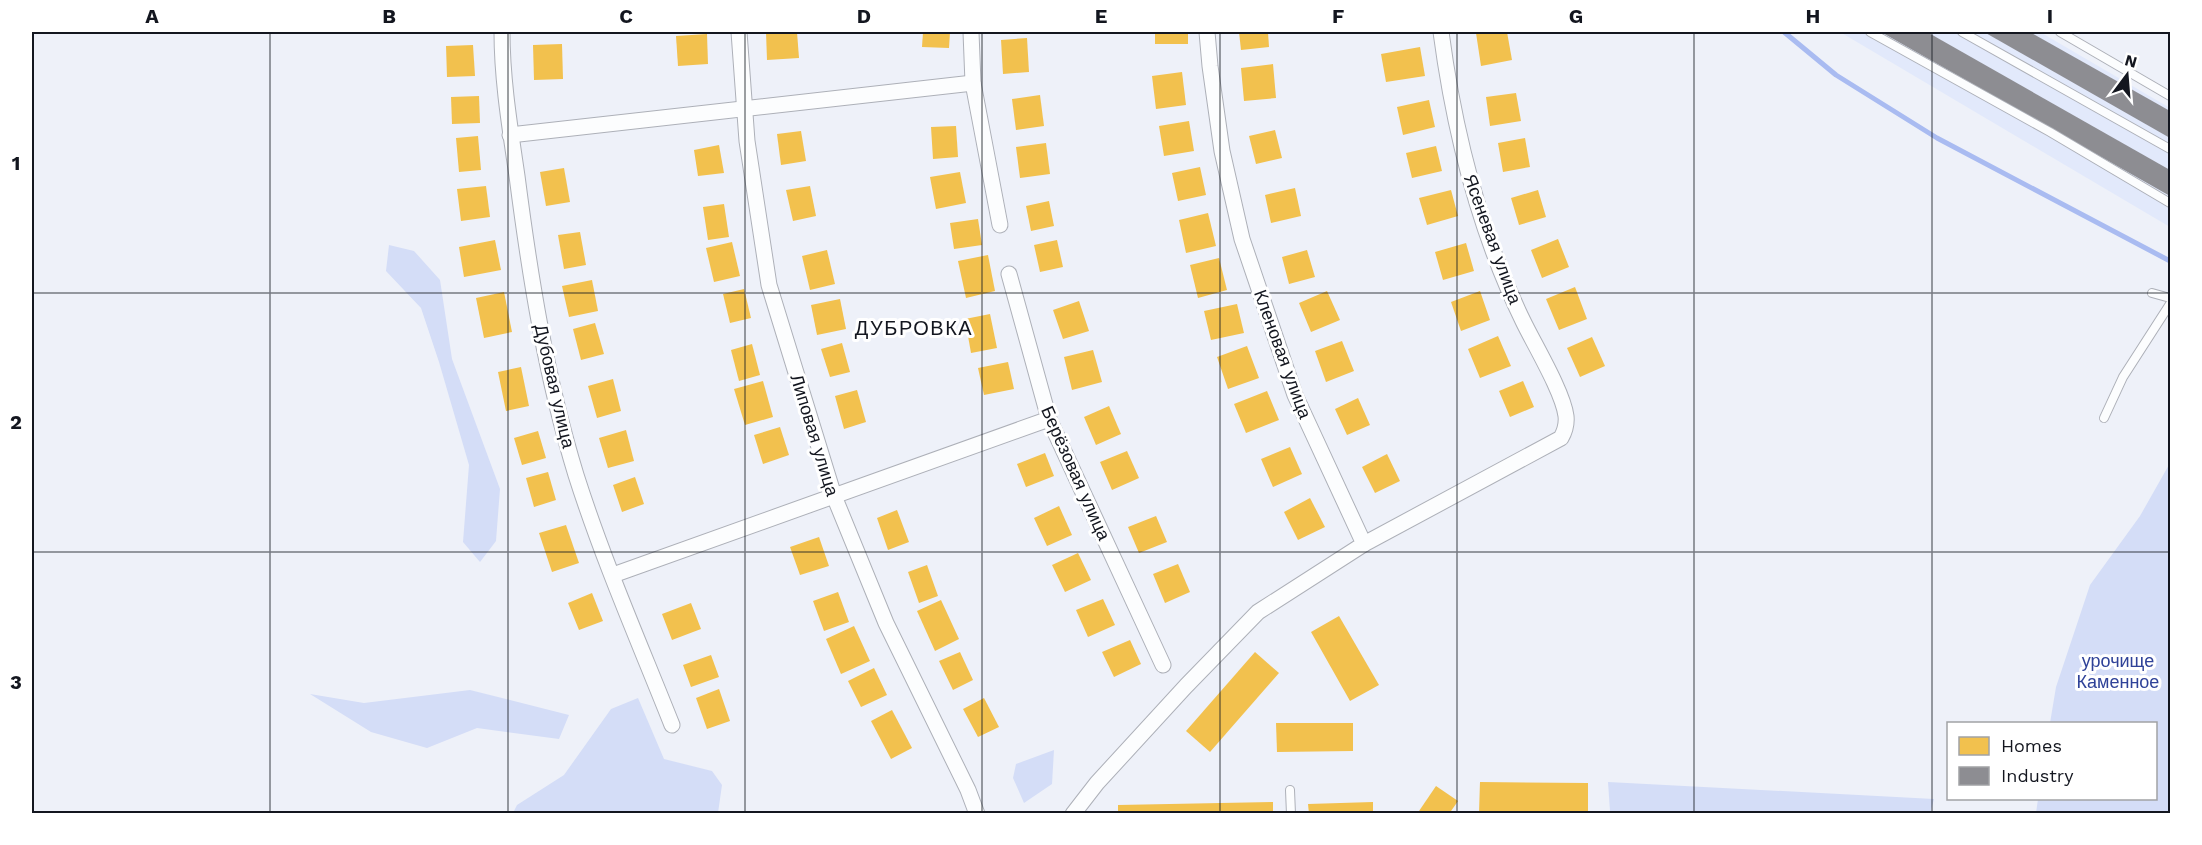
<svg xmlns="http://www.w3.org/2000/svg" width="2202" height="845" viewBox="0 0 2202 845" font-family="'Work Sans',sans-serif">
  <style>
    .built { fill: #e2e9fb }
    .green { fill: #d4ddf7 }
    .homes { fill: #f2c14e }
    .industry { fill: #8d8d92 }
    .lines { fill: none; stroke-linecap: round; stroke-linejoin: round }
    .stream { stroke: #a9bbf1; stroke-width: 5 }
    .service-casing { stroke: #adb0b8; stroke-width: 10 }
    .minor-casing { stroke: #adb0b8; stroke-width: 17 }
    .service { stroke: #fcfdfe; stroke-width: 8 }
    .minor { stroke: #fcfdfe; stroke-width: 15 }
    .grid { fill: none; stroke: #13161f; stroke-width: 1.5; stroke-opacity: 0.55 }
    .labels { text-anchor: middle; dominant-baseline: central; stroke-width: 6; stroke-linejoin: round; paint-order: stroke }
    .street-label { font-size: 18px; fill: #13161f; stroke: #fff }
    .park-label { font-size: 18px; fill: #2f4298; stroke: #fff }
    .neighbourhood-label { font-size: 20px; letter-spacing: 1.5px; fill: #13161f; stroke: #fff }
    .neatline { fill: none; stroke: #13161f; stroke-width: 2 }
    .grid-label { font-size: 20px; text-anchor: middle; font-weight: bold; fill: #13161f }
  </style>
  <rect width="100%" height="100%" fill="#eef1f9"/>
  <polygon class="built" points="1840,32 2040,32 2170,108 2170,227"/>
  <g class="green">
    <polygon points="389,245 414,251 440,280 452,359 500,489 496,541 480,562 463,542 469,465 439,362 421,308 386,271"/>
    <polygon points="2170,463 2170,813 2036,813 2038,799 2156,798 2156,724 2050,723 2056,687 2090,585 2140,516"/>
    <polygon points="470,690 569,715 559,739 477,728 427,748 371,732 310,694 364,703"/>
    <polygon points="638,698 664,759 712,771 722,785 718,813 513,813 517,805 564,775 611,709"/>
    <polygon points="1054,750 1052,784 1024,803 1013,778 1016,764"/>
    <polygon points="1608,782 1934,799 1930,814 1679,814 1610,811"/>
  </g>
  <g class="homes">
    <polygon points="766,32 797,32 799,58 767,60"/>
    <polygon points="923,32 950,32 949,48 922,47"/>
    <rect x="1155" y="32" width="33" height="12"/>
    <polygon points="1239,32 1268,32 1269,47 1241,50"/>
    <polygon points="1482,32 1507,32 1512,60 1481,66 1476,33"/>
    <polygon points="707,34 708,64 678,66 676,36"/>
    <polygon points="1027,38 1029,72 1003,74 1001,40"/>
    <polygon points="562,44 563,79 534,80 533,45"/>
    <polygon points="473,45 475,76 447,77 446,46"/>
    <polygon points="1420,47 1425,76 1386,82 1381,54"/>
    <polygon points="1273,64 1276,98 1244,101 1241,68"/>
    <polygon points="1182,72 1186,105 1156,109 1152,76"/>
    <polygon points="1516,93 1521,121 1490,126 1486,97"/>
    <polygon points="1040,95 1044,126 1016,130 1012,99"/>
    <polygon points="479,96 480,123 452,124 451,97"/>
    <polygon points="1429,100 1435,127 1403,135 1397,107"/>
    <polygon points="1189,121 1194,151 1164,156 1159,126"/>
    <polygon points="956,126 958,157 933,159 931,127"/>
    <polygon points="1275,130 1282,158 1256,164 1249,136"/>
    <polygon points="801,131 806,161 781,165 777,134"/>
    <polygon points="478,136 481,170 459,172 456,138"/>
    <polygon points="1525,138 1530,167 1503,172 1498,143"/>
    <polygon points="1046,143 1050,174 1020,178 1016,147"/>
    <polygon points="719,145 724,173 698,176 694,150"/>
    <polygon points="1436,146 1442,171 1412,178 1406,153"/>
    <polygon points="1200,167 1206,195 1178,201 1172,173"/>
    <polygon points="564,168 570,202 546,206 540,172"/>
    <polygon points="960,172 966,203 936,209 930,177"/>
    <polygon points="486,186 490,217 461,221 457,189"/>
    <polygon points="810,186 816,216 793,221 786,190"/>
    <polygon points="1295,188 1301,216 1271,223 1265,195"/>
    <polygon points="1451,190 1458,216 1427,225 1419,198"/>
    <polygon points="1538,190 1546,217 1519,225 1511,198"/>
    <polygon points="1049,201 1054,226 1031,231 1026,206"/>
    <polygon points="724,204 729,237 708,240 703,207"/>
    <polygon points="1208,213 1216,246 1186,253 1179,220"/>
    <polygon points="978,219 982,245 954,249 950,223"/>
    <polygon points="580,232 586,265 564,269 558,235"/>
    <polygon points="1558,239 1569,267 1542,278 1531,250"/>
    <polygon points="495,240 501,270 464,277 459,247"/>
    <polygon points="1057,240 1063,267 1040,272 1034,245"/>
    <polygon points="732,242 740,276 714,282 706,248"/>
    <polygon points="1466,243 1474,271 1443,280 1435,252"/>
    <polygon points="827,250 835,284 810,290 802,256"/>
    <polygon points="1307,250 1315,277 1289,284 1282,257"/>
    <polygon points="988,255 995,291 966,298 958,261"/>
    <polygon points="1219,258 1227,290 1198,298 1190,265"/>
    <polygon points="592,280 598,311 569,317 562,286"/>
    <polygon points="1575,287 1587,319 1559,330 1546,299"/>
    <polygon points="744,289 751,318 730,323 723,294"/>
    <polygon points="1327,291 1340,320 1311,332 1299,303"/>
    <polygon points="1480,291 1490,320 1461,331 1451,302"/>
    <polygon points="504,292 512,332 484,338 476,298"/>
    <polygon points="840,299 846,329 817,335 811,305"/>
    <polygon points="1079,301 1089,331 1063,339 1053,310"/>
    <polygon points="1237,304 1244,333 1211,340 1204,311"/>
    <polygon points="990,314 997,348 971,353 965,319"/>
    <polygon points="595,323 604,354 581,360 573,329"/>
    <polygon points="1498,336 1511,366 1480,378 1468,349"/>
    <polygon points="1592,337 1605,366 1580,377 1567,348"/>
    <polygon points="1342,341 1354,371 1326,382 1315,351"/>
    <polygon points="842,343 850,372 830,377 821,349"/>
    <polygon points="752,344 760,375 739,381 731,350"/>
    <polygon points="1247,346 1259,378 1228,389 1217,357"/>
    <polygon points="1093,350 1102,382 1072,390 1064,357"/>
    <polygon points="1008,362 1014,389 984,395 978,368"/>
    <polygon points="521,367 529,406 506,411 498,372"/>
    <polygon points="613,379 621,411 597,418 588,386"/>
    <polygon points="763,381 773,417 745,425 734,389"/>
    <polygon points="1523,381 1534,407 1510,417 1499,391"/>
    <polygon points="857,390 866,422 844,429 835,396"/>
    <polygon points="1267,391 1279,420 1246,433 1234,404"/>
    <polygon points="1358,398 1370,425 1347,435 1335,409"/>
    <polygon points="1109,406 1121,434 1096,445 1084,417"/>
    <polygon points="780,427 789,455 763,464 754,435"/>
    <polygon points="626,430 634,461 608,468 599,438"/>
    <polygon points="538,431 546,458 522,465 514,438"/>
    <polygon points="1290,447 1302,474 1273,487 1261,459"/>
    <polygon points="1127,451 1139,478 1112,490 1100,462"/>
    <polygon points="1045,453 1054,476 1026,487 1017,464"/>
    <polygon points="1387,454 1400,481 1375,493 1362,467"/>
    <polygon points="548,472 556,500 534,507 526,478"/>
    <polygon points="635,477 644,504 622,512 613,485"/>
    <polygon points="1310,498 1325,527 1298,540 1284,512"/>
    <polygon points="1059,506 1072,535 1047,546 1034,518"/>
    <polygon points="897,510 909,542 888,550 877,518"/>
    <polygon points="1156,516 1167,542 1139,553 1128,527"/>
    <polygon points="566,525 579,563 552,572 539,533"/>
    <polygon points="819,537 829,566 800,575 790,547"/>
    <polygon points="1078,553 1091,580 1065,592 1052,565"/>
    <polygon points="1178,564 1190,592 1165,603 1153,574"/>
    <polygon points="927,565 938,596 919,603 908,572"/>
    <polygon points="838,592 849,622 824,631 813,601"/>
    <polygon points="592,593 603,621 579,630 568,603"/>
    <polygon points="1103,599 1115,625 1088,637 1076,610"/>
    <polygon points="941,600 959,639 935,651 917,611"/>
    <polygon points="691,603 701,629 672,640 662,614"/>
    <polygon points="1339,616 1379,685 1350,701 1311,632"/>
    <polygon points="854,626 870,661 841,674 826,639"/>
    <polygon points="1130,640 1141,664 1114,677 1102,652"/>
    <polygon points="960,652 973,680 953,690 939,661"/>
    <polygon points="1255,652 1279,673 1210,752 1186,731"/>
    <polygon points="711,655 719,677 691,687 683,665"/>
    <polygon points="874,668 887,695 861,707 848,681"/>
    <polygon points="719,689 730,721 707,729 696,698"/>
    <polygon points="984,698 999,727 978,737 963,709"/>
    <polygon points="892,710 912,748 891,759 871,721"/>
    <polygon points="1276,723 1353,723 1353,751 1277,752"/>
    <polygon points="1480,782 1588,783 1588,814 1479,813"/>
    <polygon points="1436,786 1458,801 1449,814 1417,814"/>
    <polygon points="1273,802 1273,814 1118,814 1118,805"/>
    <polygon points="1373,802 1373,814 1309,814 1308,804"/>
  </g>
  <g class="industry">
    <polygon points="1881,32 1927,32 2170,170 2170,196"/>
    <polygon points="1984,32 2030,32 2170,111 2170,138"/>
  </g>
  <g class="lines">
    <polyline class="stream" points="1784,32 1836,75 1937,138 2170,261"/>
    <defs>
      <g id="service">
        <polyline points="1870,32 2050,132 2170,203"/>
        <polyline points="1962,32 2170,149"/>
        <polyline points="2060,32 2170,96"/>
        <polyline points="2152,293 2170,298"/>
        <polyline points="2104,418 2123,377 2170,304"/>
        <polyline points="1290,790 1291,814"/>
      </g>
      <g id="minor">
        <path d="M502 32C502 80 510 128 517 176 530 277 546 377 576 475 603 560 639 642 672 725"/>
        <polyline points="739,32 747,141 769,285 834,496 886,623 968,790 977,814"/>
        <polyline points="971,32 973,83 1000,225"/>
        <polyline points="510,135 973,83"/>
        <polyline points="1009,274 1049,419 1163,665"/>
        <path d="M1364 544 1561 438C1565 431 1567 425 1566 416 1563 392 1534 344 1523 321 1479 231 1454 130 1441 32"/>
        <polyline points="613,575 1049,419"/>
        <polyline points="1073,814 1097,783 1186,686 1258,612 1364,544 1295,395 1242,239 1222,151 1210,66 1207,32"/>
      </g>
    </defs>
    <use href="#service" class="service-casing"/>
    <use href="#minor" class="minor-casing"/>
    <use href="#service" class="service"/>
    <use href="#minor" class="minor"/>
  </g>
  <path class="grid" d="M270 32V814M508 32V814M745 32V814M982 32V814M1220 32V814M1457 32V814M1694 32V814M1932 32V814M32 293H2170M32 552H2170"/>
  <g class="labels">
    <g class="street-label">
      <text transform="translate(1493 239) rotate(70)">Ясеневая улица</text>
      <text transform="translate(1283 354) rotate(70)">Кленовая улица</text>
      <text transform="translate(555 386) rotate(77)">Дубовая улица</text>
      <text transform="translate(815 435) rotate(73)">Липовая улица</text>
      <text transform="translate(1076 473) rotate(66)">Берёзовая улица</text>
    </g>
    <g class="park-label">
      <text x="2118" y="660">урочище<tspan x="2118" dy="21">Каменное</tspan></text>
    </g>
    <g class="neighbourhood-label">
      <text x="914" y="328">ДУБРОВКА</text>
    </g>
  </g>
  <rect width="2202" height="845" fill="none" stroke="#ffffff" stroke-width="66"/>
  <rect x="1947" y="722" width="210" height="78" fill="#ffffff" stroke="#a1a2a5" stroke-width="1.5"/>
  <rect x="1959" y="737" width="30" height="18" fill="#f2c14e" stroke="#a1a2a5" stroke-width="1.5"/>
  <text x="2001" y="752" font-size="18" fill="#13161f">Homes</text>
  <rect x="1959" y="767" width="30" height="18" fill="#8d8d92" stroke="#a1a2a5" stroke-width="1.5"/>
  <text x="2001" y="782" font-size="18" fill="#13161f">Industry</text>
  <g transform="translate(2127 75) rotate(16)" stroke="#ffffff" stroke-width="4.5" paint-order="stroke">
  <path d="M0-4.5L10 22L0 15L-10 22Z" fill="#13161f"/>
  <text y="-9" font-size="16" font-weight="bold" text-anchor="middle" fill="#13161f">N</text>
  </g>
  <rect x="33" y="33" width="2136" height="779" class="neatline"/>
  <g class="grid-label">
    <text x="152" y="23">A</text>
    <text x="389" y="23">B</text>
    <text x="626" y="23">C</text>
    <text x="864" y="23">D</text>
    <text x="1101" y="23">E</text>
    <text x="1338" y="23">F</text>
    <text x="1576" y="23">G</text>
    <text x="1813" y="23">H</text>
    <text x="2050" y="23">I</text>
    <text x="16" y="170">1</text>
    <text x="16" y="429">2</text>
    <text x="16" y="689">3</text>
  </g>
</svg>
